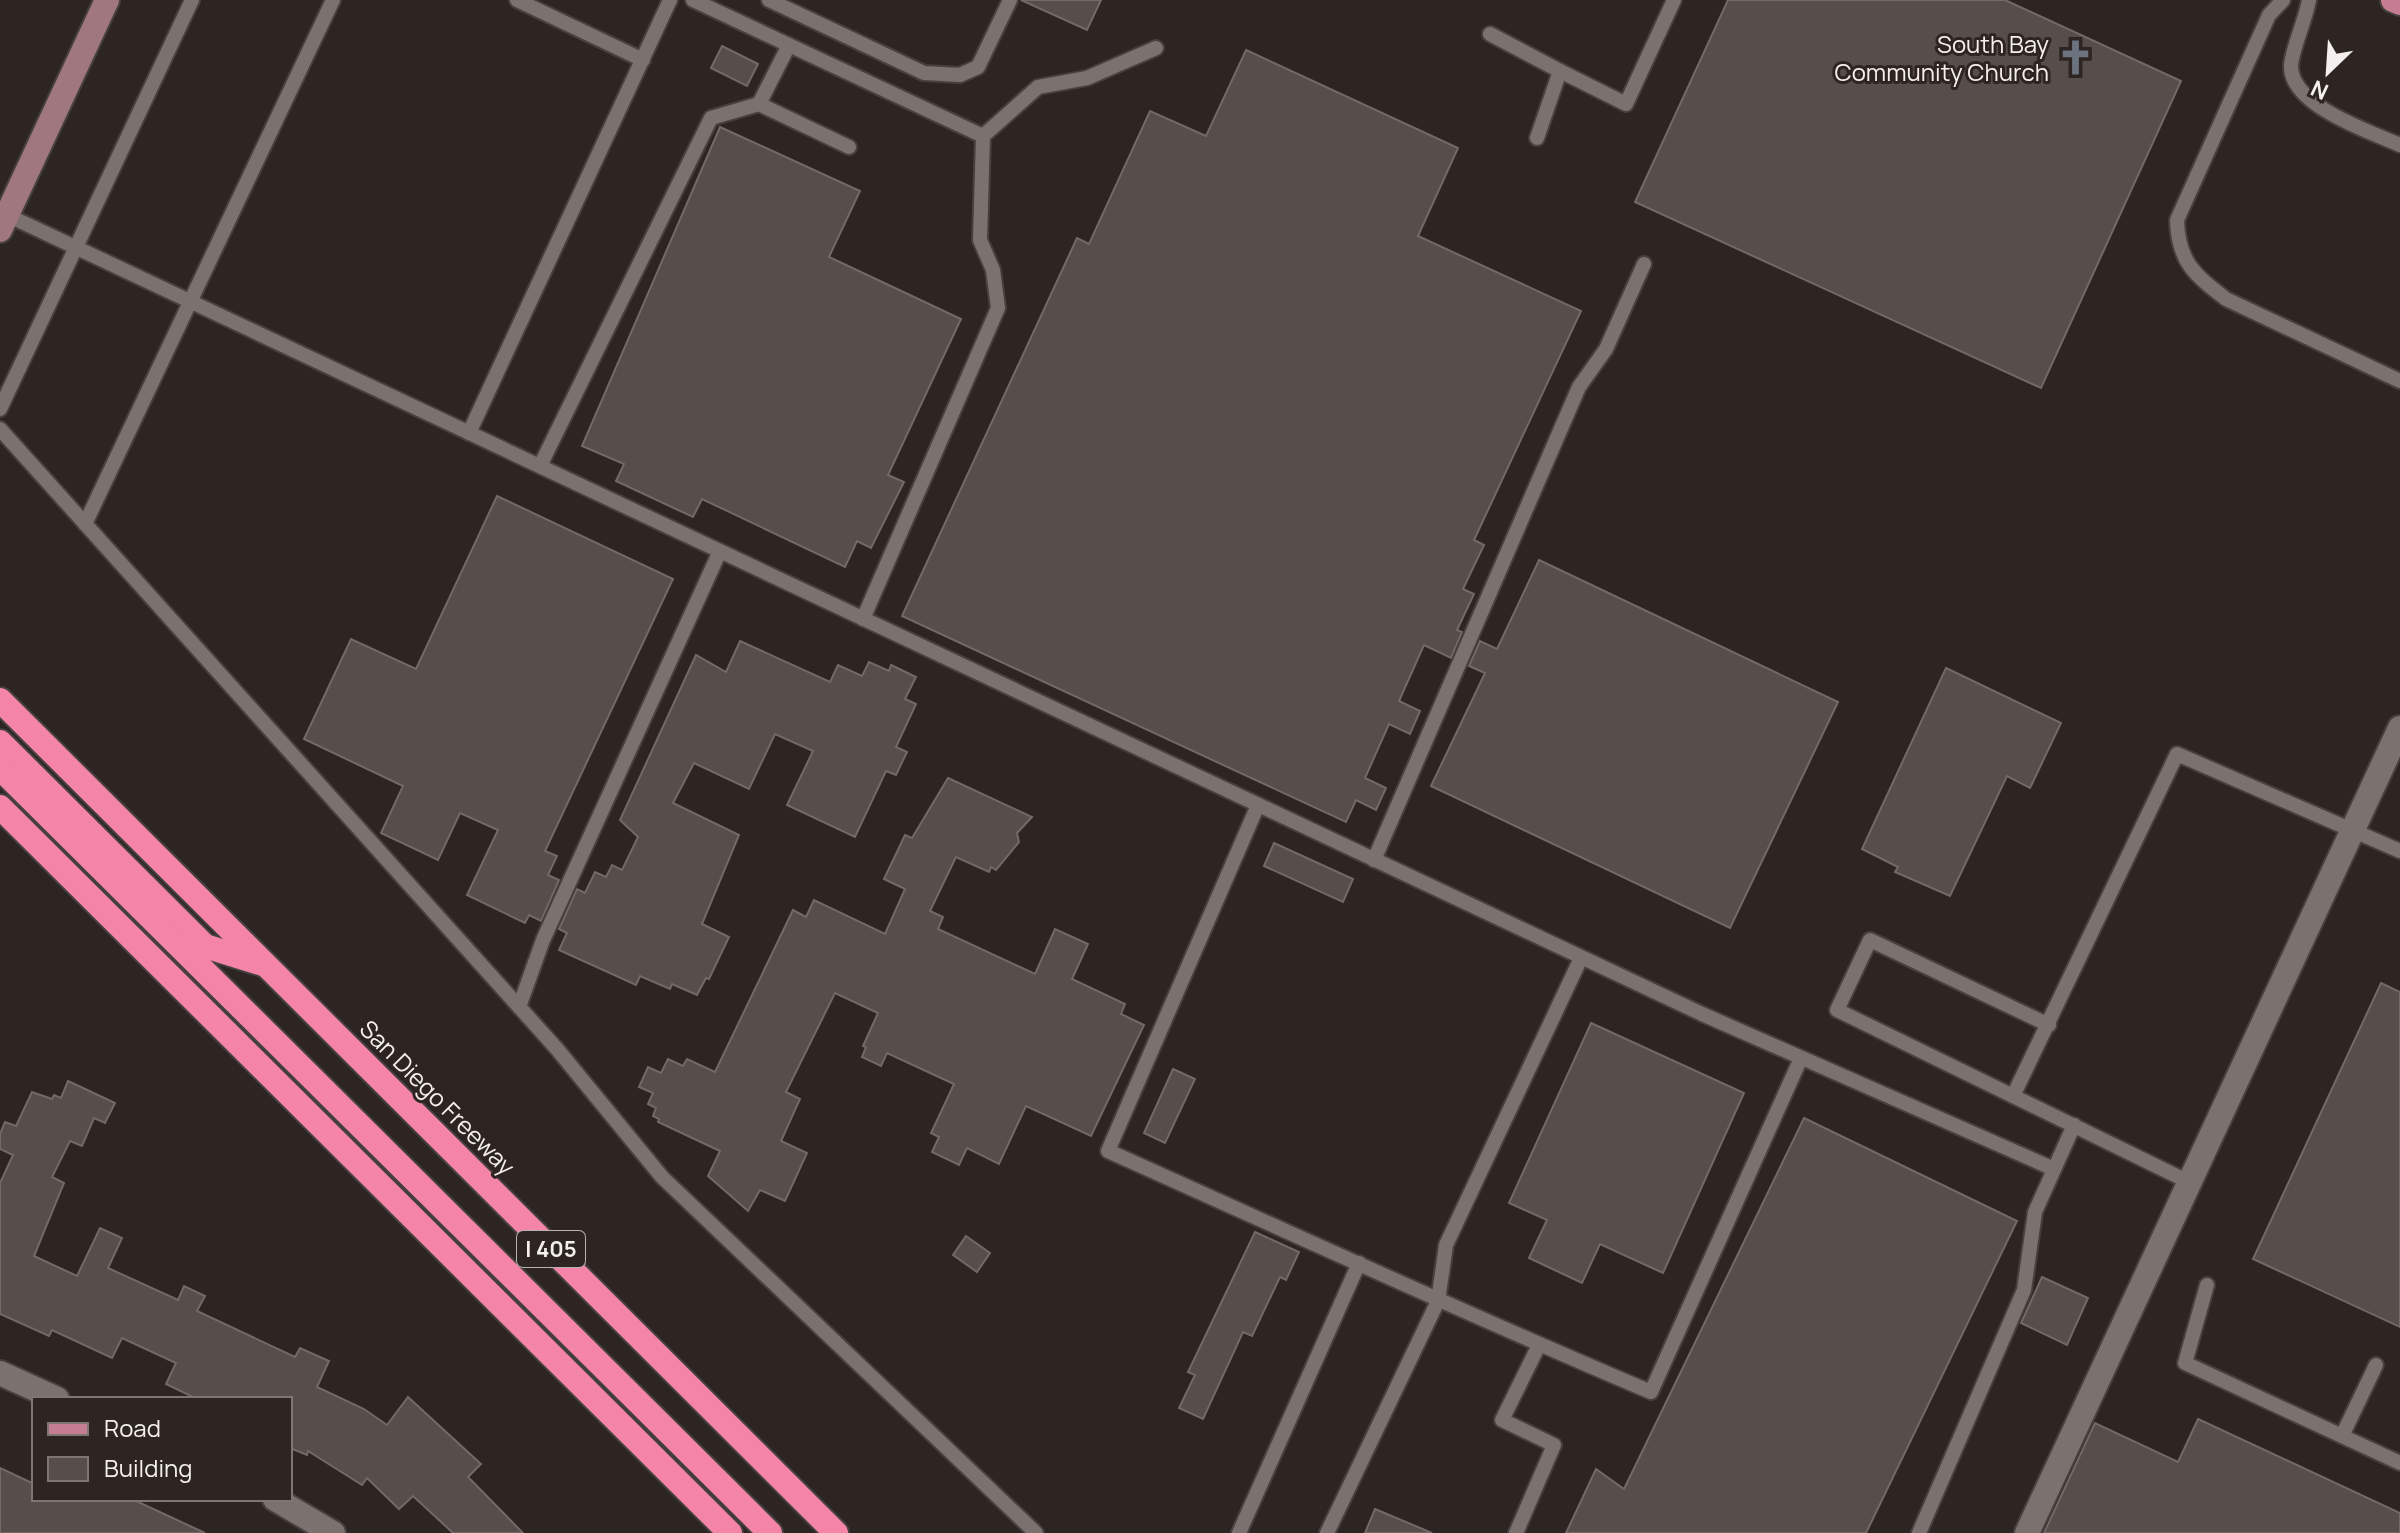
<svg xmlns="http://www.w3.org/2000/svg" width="2400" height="1533" viewBox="0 0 2400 1533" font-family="Manrope,sans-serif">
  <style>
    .building { fill: #574d4b; stroke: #736967; stroke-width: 2 }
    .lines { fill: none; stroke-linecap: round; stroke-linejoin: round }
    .lane-casing { stroke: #46403e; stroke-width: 18 }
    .street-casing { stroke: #46403e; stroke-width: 28 }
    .secondary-casing { stroke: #46403e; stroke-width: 28 }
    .primary-casing { stroke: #46403e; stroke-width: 28 }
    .highway-casing { stroke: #46403e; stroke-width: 28 }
    .lane { stroke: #7b716e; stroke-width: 14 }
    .street { stroke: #7b716e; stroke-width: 24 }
    .secondary { stroke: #a0777f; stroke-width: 24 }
    .primary { stroke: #c47d91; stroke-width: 24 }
    .highway { stroke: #f585a8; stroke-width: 24 }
    .labels { text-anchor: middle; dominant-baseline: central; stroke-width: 6; stroke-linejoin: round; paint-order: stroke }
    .shield { fill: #2d2522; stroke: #b9b2b0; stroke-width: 2 }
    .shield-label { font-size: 22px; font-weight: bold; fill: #f5efed }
    .poi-label { font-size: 24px; fill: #f5efed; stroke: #2d2522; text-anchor: end }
    .street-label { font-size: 24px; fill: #f5efed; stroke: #2d2522 }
  </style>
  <rect width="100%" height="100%" fill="#2d2522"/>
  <g class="building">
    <polygon points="1021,0 1101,0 1087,30"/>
    <polygon points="1728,0 2005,0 2181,81 2041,388 1635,202"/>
    <polygon points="722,46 758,64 747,86 711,68"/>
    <polygon points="1246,50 1458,148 1418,236 1581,311 1474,540 1484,545 1463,589 1474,594 1457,630 1462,632 1451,658 1424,645 1399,701 1420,711 1410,734 1389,724 1365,778 1386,788 1376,810 1356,800 1346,822 902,616 1077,238 1089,244 1150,111 1206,136"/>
    <polygon points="720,127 860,191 829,257 961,319 888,475 904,482 871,548 857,541 845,567 702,499 693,517 616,481 624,464 582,446"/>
    <polygon points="497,496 673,579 545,851 557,856 548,875 559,880 541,921 529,915 525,923 467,895 498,830 460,813 438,860 381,833 403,786 304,739 351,639 416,669"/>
    <polygon points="1539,560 1838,702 1730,928 1431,786 1485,673 1469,666 1480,641 1497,649"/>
    <polygon points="740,641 830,682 838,665 862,676 869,662 889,671 891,665 916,677 905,699 916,704 896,747 907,752 896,775 886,771 855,837 787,805 813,751 775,734 749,789 694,763 673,803 739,835 702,924 729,937 709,979 706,978 697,995 672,984 670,989 640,976 636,985 559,950 567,933 559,929 577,889 585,893 595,872 606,877 612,865 622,870 638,837 620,820 696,655 726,672"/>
    <polygon points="1946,668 2061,723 2030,788 2007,776 1950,896 1895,872 1898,867 1862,849"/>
    <polygon points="948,778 1032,817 1017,833 1019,842 996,870 991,867 989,872 956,857 930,911 943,917 938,929 1035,974 1055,929 1088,944 1072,979 1125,1004 1121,1014 1144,1025 1091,1136 1026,1106 999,1164 967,1148 959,1165 932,1152 939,1137 931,1133 954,1084 887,1053 881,1066 862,1057 866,1047 863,1046 878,1013 835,993 786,1092 800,1099 781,1141 807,1153 785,1201 760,1190 748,1211 708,1176 720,1151 658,1122 659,1119 653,1116 656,1108 648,1104 653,1093 639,1087 648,1067 661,1073 668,1059 683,1066 687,1059 715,1072 793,910 806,917 814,900 885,934 905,889 884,879 905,835 912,838"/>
    <polygon points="1274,843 1353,879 1343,902 1264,866"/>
    <polygon points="2381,983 2400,992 2400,1327 2253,1259"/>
    <polygon points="1591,1023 1744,1093 1663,1273 1600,1244 1582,1283 1529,1258 1547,1220 1509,1203"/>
    <polygon points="1173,1069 1195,1079 1165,1143 1144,1133"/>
    <polygon points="68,1081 115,1103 105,1123 94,1118 82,1146 70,1141 52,1177 64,1183 34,1256 77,1276 100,1228 122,1238 108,1268 178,1300 184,1286 205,1296 197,1311 295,1357 300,1348 329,1361 317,1387 364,1409 387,1425 408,1397 481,1464 468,1477 523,1533 453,1533 413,1496 399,1509 367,1478 362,1485 308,1451 307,1455 290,1448 290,1399 197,1399 166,1384 176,1363 122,1338 112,1358 52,1330 49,1336 0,1314 0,1183 13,1155 0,1149 0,1134 5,1122 16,1126 32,1092 52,1099 54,1095 61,1098"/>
    <polygon points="1804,1118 2017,1221 1866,1533 1566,1533 1596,1469 1624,1489"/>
    <polygon points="1255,1232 1299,1252 1286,1280 1280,1277 1252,1336 1243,1332 1203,1419 1179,1408 1195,1375 1188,1372"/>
    <polygon points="966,1236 990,1253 977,1272 953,1255"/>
    <polygon points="2042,1277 2088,1298 2067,1345 2021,1323"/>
    <polygon points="2198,1419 2400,1513 2400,1533 2044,1533 2095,1423 2178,1462"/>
    <polygon points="0,1468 34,1484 34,1499 132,1499 205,1533 0,1533"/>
    <polygon points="1375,1509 1432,1533 1365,1533"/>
  </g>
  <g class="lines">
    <defs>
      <g id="lane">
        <polyline points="517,0 643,60"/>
        <polyline points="693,0 983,136"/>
        <polyline points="769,0 924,73 960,75 978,67 1010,0"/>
        <path d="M2283 0 2269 15 2177 220C2178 262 2195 275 2226 299L2400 381"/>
        <path d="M2309 0C2305 21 2296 39 2292 59 2281 103 2369 131 2400 145"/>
        <polyline points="1490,34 1560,71 1537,138"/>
        <polyline points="789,45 759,104 849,147"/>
        <polyline points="1560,71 1626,104 1674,0"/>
        <polyline points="7,215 1702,1014 2054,1169"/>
        <polyline points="0,409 192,0"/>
        <polyline points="0,429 557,1049 662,1177 1036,1533"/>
        <polyline points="469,433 670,0"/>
        <polyline points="540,466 711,118 759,104"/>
        <polyline points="85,524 333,0"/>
        <polyline points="863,619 998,308 993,270 980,240 983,136 1038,87 1087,78 1156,48"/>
        <path d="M1258 805 1108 1151C1289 1232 1468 1315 1651 1392L1801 1058"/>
        <polyline points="1374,860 1579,387 1606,349 1644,264"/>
        <polyline points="519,1007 543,940 720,551"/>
        <polyline points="2049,1025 1870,940 1837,1010 2191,1183"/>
        <polyline points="2013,1096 2177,754 2400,851"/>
        <polyline points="2207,1285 2185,1363 2400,1463"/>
        <polyline points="2342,1436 2376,1365"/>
        <polyline points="1239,1533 1359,1263"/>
        <polyline points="1327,1533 1438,1301 1446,1245 1581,958"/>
        <polyline points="1516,1533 1554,1445 1502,1420 1539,1345"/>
        <polyline points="1919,1533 2024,1290 2035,1212 2074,1125"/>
      </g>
      <g id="street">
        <polyline points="0,1373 57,1399"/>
        <polyline points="275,1499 333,1533"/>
        <polyline points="2027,1533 2400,728"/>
      </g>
      <polyline id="secondary" points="0,230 107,0"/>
      <polyline id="primary" points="2393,0 2400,3"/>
      <g id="highway">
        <polyline points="0,700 836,1533"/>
        <polyline points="0,742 205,946 263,964"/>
        <polyline points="0,768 770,1533"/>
        <polyline points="0,807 730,1533"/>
      </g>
    </defs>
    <use href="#lane" class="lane-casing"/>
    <use href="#street" class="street-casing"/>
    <use href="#secondary" class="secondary-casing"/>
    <use href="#primary" class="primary-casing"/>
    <use href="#highway" class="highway-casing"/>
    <use href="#lane" class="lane"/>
    <use href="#street" class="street"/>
    <use href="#secondary" class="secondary"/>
    <use href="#primary" class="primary"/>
    <use href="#highway" class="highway"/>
  </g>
  <defs>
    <symbol id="church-bare" viewBox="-9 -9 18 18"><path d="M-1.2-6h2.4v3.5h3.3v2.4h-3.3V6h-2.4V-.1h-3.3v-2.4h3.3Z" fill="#6b7280" stroke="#2d2522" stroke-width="2.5" paint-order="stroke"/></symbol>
  </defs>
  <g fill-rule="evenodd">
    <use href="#church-bare" x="2050" y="32" width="51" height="51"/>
  </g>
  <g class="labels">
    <rect class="shield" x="517" y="1231" width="68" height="36" rx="6"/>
    <g class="shield-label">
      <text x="551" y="1249">I 405</text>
    </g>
    <g class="poi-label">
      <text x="2049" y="43">South Bay<tspan x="2049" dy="28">Community Church</tspan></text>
    </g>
    <g class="street-label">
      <text transform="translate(438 1097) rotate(45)">San Diego Freeway</text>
    </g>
  </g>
  <rect x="32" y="1397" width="260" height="104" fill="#2d2522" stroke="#7d7673" stroke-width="2"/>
  <rect x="48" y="1423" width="40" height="12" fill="#c47d91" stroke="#7d7673" stroke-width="2"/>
  <text x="104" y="1437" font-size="24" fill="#f5efed">Road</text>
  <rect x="48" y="1457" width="40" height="24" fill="#574d4b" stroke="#7d7673" stroke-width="2"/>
  <text x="104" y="1477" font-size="24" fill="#f5efed">Building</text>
  <g transform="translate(2328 72) rotate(205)" stroke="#2d2522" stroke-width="6" paint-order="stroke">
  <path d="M0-6L14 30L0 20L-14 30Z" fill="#f5efed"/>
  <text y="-12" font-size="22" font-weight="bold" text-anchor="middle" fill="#f5efed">N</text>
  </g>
</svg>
